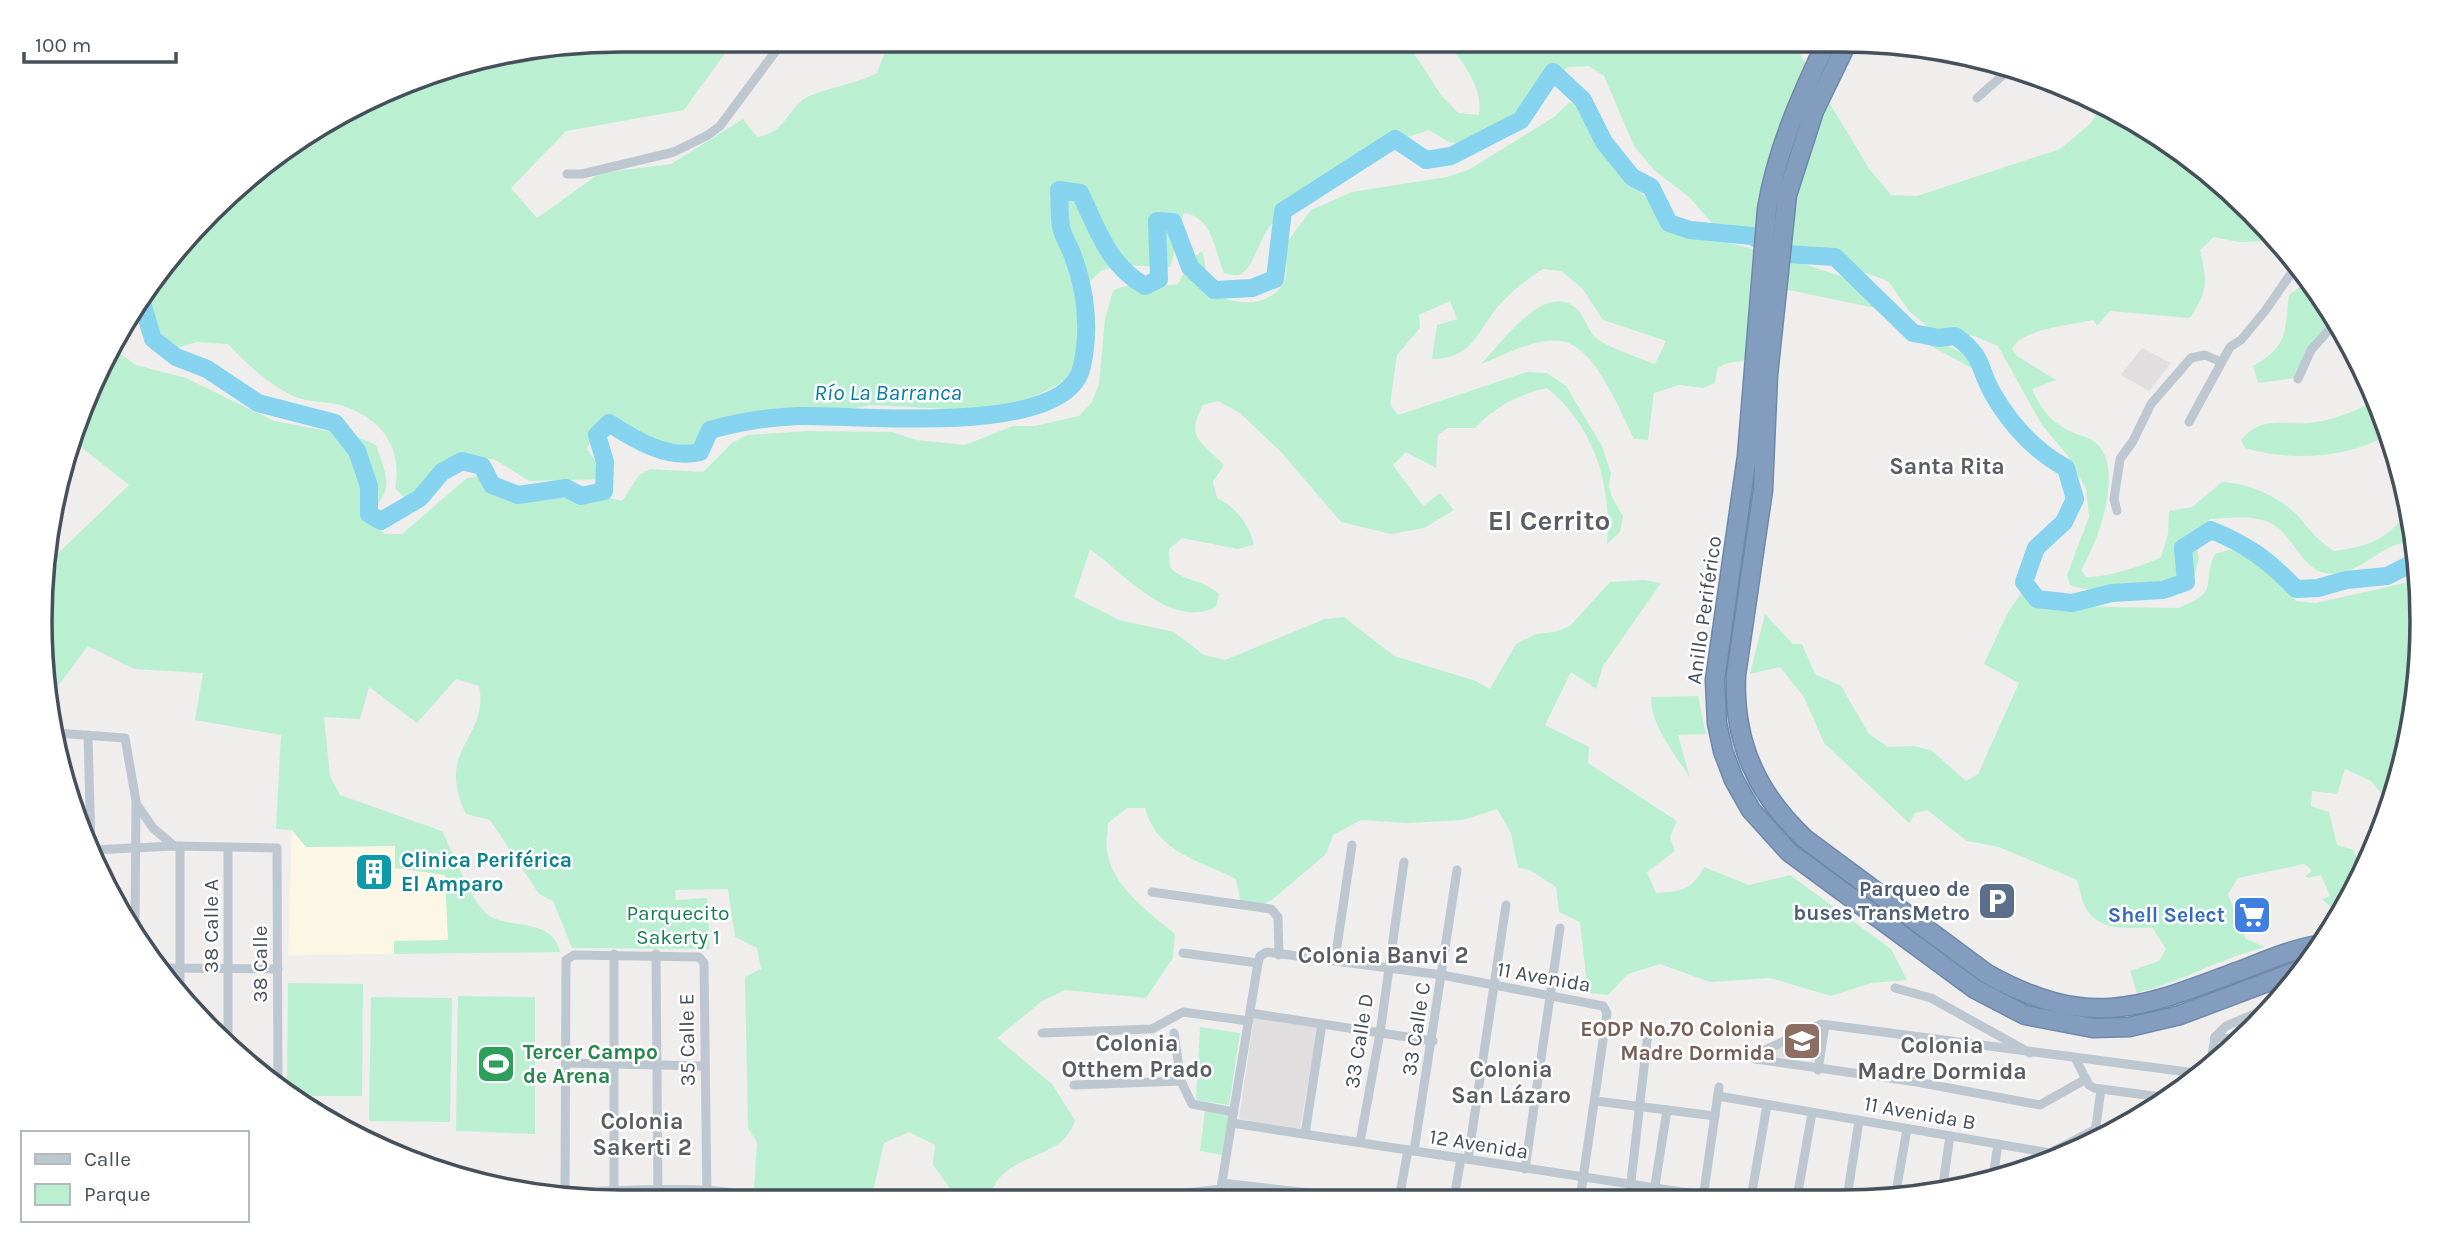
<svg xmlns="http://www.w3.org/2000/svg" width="2462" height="1243" viewBox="0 0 2462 1243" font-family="Karla,sans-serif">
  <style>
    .commercial { fill: #fcf7e5 }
    .education { fill: #e1dedf }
    .green { fill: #baf0d1 }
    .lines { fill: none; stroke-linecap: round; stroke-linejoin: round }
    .river { stroke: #85d3ee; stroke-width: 18 }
    .highway-casing { stroke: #6e88aa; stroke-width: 21 }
    .street { stroke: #bdc7d0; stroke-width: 9 }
    .highway { stroke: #839dbe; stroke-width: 18 }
    .labels { text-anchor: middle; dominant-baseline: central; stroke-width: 5; stroke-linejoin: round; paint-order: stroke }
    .street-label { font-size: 21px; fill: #45505b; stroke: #fff }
    .culture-label { font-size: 21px; font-weight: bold; fill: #0d838f; stroke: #fff; text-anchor: start }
    .service-label { font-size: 21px; font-weight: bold; fill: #4e5e75; stroke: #fff; text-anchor: end }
    .park-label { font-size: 21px; fill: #147f4f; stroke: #fff }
    .shop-label { font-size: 21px; font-weight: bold; fill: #366cbe; stroke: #fff; text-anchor: end }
    .education-label { font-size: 21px; font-weight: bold; fill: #785e54; stroke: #fff; text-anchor: end }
    .leisure-label { font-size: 21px; font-weight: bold; fill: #27864d; stroke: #fff; text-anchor: start }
    .water-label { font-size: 23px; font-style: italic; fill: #087ba4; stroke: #fff }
    .neighbourhood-label { font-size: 23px; font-weight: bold; fill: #5a5d63; stroke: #fff }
    .district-label { font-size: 28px; font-weight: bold; fill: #5a5d63; stroke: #fff }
    .rim { fill: none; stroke: #45505b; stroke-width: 3.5 }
  </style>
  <rect width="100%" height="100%" fill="#f0eded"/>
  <polygon class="commercial" points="292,830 306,847 396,846 395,868 445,875 449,940 394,941 394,954 288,955"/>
  <g class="education">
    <polygon points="2142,348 2171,363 2149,391 2121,375"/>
    <polygon points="1254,1017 1318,1027 1300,1129 1239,1119"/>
    <polygon points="1823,1027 1817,1061 1758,1055"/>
  </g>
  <g class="green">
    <path d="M621 40H731V45L684 110 566 131 511 188 537 218 600 173 671 164 743 119 757 137C783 133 784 117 801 101 814 90 858 84 877 73L889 41H1406L1441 95 1458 113 1479 115C1483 85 1463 64 1446 41H1792L1870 170 1891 195 1917 196 2060 149 2090 124 2103 104 2194 160 2279 241 2239 242 2214 237 2200 250C2207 282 2209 289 2190 318L2110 311 2097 326 2093 320C2072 325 2020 329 2012 349L2017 356 2056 380 2032 389C2042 412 2053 424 2076 434 2083 436 2091 438 2096 443 2125 467 2098 543 2081 570L2086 577C2104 578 2144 566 2161 557L2168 534 2169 511 2192 507 2222 482C2248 483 2281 497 2299 517 2313 533 2315 538 2334 551 2371 546 2384 540 2409 512L2416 542C2409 543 2401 543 2395 545 2373 554 2351 578 2325 573 2303 569 2292 536 2274 525 2256 514 2230 518 2210 519L2195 537 2199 558 2194 577C2188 581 2182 586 2175 589 2152 598 2093 593 2070 585L2067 575 2089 517 2086 489 2069 457 2042 425 1998 346 1974 336 1930 329 1909 311 1888 281 1772 239 1717 229 1689 197 1654 170 1634 146 1604 76 1589 66 1568 67 1545 85 1529 108 1502 124 1487 138 1468 145 1449 142 1429 130 1395 141 1276 219C1260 235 1257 258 1245 271 1239 278 1231 275 1224 273 1214 250 1213 217 1184 213 1176 231 1177 248 1170 267L1117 265 1101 271 1088 283 1083 341 1070 378 1034 397 983 411 872 405 839 411 730 420 713 440 695 447 655 442 638 431 608 428 594 433 587 449 595 460 614 473 608 479 529 481 494 459H479L410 502 395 489C402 451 386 423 349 408 332 400 308 404 291 395 268 383 245 363 228 344L197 342 176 348 165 346 147 290 184 239 267 161 434 71Z"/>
    <path d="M1570 102C1610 115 1610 145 1630 177 1644 199 1667 222 1690 233L1780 256 1840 276 1875 292 1915 329 1977 361 1992 379 1905 332 1875 308 1789 290 1774 294C1769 313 1765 351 1747 359 1736 364 1728 360 1717 369L1715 383 1703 388 1679 385 1654 393 1648 440 1634 439C1621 412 1596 350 1565 342 1539 335 1505 355 1481 364 1502 343 1546 278 1578 310 1585 318 1588 330 1595 337 1604 346 1642 359 1655 364L1666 341 1603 320 1582 288 1561 271 1543 269C1529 278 1515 288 1504 300 1478 326 1476 359 1432 359L1437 325 1457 319 1450 301 1419 315 1420 328 1397 355 1390 404 1398 415 1527 372 1547 373 1566 386 1602 446 1611 473 1609 486 1612 497 1623 516 1620 532 1607 544C1612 485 1594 426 1547 388 1519 394 1495 407 1475 428H1448L1438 435 1436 468 1406 452 1393 465 1423 506 1440 493 1454 510 1424 528 1391 534 1341 522 1282 453 1240 413 1218 401 1203 405C1185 438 1201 441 1224 465L1213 482 1217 498C1237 508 1249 524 1254 545L1238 549 1182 538 1169 549 1170 567C1186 584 1200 577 1219 594L1216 607C1172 630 1124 574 1090 549L1074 597 1119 620 1174 632 1204 655 1225 660 1325 619 1344 617 1394 656 1476 681 1490 689 1516 644 1536 634 1554 632 1570 626 1610 582 1644 580 1661 583 1603 666 1596 689 1571 672 1545 725 1589 747 1588 763 1677 821 1670 837 1675 851 1647 872 1656 893C1682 891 1691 891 1704 867L1749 885 1790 875 1891 949 1907 980 1871 983 1831 996 1770 978 1710 982 1660 964 1628 974 1608 995 1588 993 1580 922 1559 912 1556 887 1530 870 1518 868 1511 833 1497 809 1463 820 1407 823 1361 820 1333 835 1326 854 1273 899 1253 910 1241 904 1236 879C1199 860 1157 853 1145 808H1127L1108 823C1108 831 1105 842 1107 850 1111 886 1150 913 1175 934L1173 958 1146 998 1065 990 1042 1001 997 1038 1052 1084 1075 1120C1063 1164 1000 1149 989 1200H946L949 1187 933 1165 935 1145 909 1132 884 1143 872 1196C847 1212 782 1195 754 1189L757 1142 748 1128 745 977 761 969 757 948 735 937 728 889 675 890 676 900 707 898 710 949 572 948 553 901 539 894 490 820 466 814C434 748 490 738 479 686L456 679 417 723 369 687 360 719 324 717 330 776 340 795 442 831C453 851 473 910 493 918 517 928 553 920 560 952L394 954V941L448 940 445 875 395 868V846L306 847 292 830 276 829 281 735 195 720 203 673 134 669 88 646 52 694 45 693 50 561 129 485 76 443 118 331 130 315 121 354 136 365 186 378 274 421 355 436 376 445C380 459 390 477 385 491 380 504 374 505 373 522L385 534H402L467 478 481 476 499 492 517 501 591 493 622 501 639 475 650 469 703 472 732 443 747 435 809 431 892 432 916 440 965 445 1013 426H1035L1079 416 1092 402 1099 384 1105 319 1113 291C1129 281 1157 287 1178 284L1190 260 1202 251C1207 265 1204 279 1215 291 1235 314 1305 303 1282 249L1311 210 1352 192 1447 177 1470 169 1554 117Z"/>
    <path d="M2308 281 2335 318 2296 378 2258 383 2253 366C2289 346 2284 333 2289 295Z"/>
    <path d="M2368 405 2379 408 2387 435C2348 459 2287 461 2245 448L2241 440C2263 413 2288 427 2316 422 2335 419 2351 412 2368 405Z"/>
    <path d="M2228 550C2255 552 2278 583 2296 601L2316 603 2418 580C2420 654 2418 729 2392 799L2383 795 2371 781 2345 769 2337 794 2312 791 2311 806 2329 812 2337 845 2353 850 2364 872 2338 914 2322 899 2330 896 2321 875 2308 878 2305 876 2312 871 2305 864 2238 878 2228 894 2246 939 2265 947C2221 958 2181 982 2137 993L2130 971 2159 961 2166 949 2153 928C2128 927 2100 933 2085 907 2081 899 2080 888 2077 880L1999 847 1967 841 1927 810 1915 813 1909 823 1824 743 1804 697 1780 667 1750 674 1765 614 1793 644H1802L1815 674 1841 686 1869 734 1888 747 1913 746 1931 750 1966 781 1978 774 2019 683 1984 664 2007 614 2027 584 2033 597 2049 606 2178 608C2223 591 2200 584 2215 554Z"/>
    <path d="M1698 696 1706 734 1678 735 1690 778C1676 755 1650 725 1651 697Z"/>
    <polygon points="288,983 363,984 362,1096 299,1096 287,1087"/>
    <polygon points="458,996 535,997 535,1134 456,1131"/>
    <polygon points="371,997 452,998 450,1122 369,1121"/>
    <polygon points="1200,1027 1240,1033 1229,1105 1196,1100"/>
    <polygon points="1205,1110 1229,1115 1222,1155 1200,1151"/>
  </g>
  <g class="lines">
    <path class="river" d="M141 299 153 339 176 357 207 369 258 403 335 423 357 451 369 486V514L381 521 420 498 442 472 462 461 482 466 492 485 518 495 566 488 581 496 604 491 605 462 597 435 609 423C635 440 668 460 700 452L710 430C739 422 769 417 799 416 856 414 1068 439 1082 366 1090 330 1086 291 1073 256 1070 247 1063 237 1061 227 1059 215 1060 202 1059 190L1080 193C1098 230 1108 265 1145 286L1159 279 1157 221 1173 222 1190 267 1214 290 1252 288 1275 279 1283 211 1395 139 1426 160 1451 156 1521 120 1553 72 1583 100 1604 142 1632 177 1651 187 1669 223 1690 230 1752 236 1786 254 1835 257 1913 333 1939 338 1955 336C1985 357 1977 366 1993 394 2011 425 2035 451 2066 468L2075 499 2064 522 2036 548 2024 582 2037 599 2072 603 2112 593 2163 590 2186 582 2183 548 2211 530C2246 544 2270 561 2296 589L2318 588 2346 580 2387 576 2417 561"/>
    <defs>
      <g id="highway">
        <path d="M1827 41C1801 96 1777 149 1767 209L1747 456 1715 680 1717 723 1723 751 1734 780 1751 810 1789 852 1975 989 2025 1015 2093 1028 2129 1027 2180 1015 2302 969"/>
        <path d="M1848 41 1814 111 1787 195 1768 375 1763 490 1736 675C1733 742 1757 794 1805 839L1987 974C2092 1032 2143 1007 2247 968 2270 959 2294 949 2318 945"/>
      </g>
    </defs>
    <use href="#highway" class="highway-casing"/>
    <g class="street">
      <polyline points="2049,89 2054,84"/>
      <polyline points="1977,98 2011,68"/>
      <polyline points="567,174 582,174 674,152 708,135 720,126 784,40"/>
      <polyline points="2298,379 2311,350 2337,321"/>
      <polyline points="2189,422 2230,347 2241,340 2265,311 2297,265"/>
      <polyline points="2117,511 2114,499 2120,459 2133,441 2151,404 2191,358 2205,355 2221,362"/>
      <polyline points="56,733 125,738 136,801 135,927"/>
      <polyline points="88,735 91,847"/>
      <polyline points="138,806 153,828 174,846"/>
      <polyline points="180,846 180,990"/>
      <polyline points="228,848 228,1045"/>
      <polyline points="92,850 174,846 277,848 278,1081"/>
      <polyline points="1152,892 1271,909 1278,917 1279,955"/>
      <polyline points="1183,953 1258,963"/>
      <polyline points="614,954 614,1201"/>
      <polyline points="656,954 658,1201"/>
      <polyline points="1335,960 1352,845"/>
      <polyline points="165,968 278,969"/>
      <polyline points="1895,988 1931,998 2030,1053"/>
      <polyline points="1250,1013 1433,1041"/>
      <polyline points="1042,1033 1152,1029 1183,1012 1249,1021"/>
      <polyline points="1174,1033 1181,1081 1192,1104 1234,1112"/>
      <polyline points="2215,1037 2226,1026 2278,1004"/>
      <polyline points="2215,1037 2239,1040"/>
      <polyline points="2075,1058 2089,1085 2094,1088 2168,1098"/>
      <polyline points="566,1063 705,1066"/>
      <polyline points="2210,1068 2215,1037"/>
      <polyline points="1818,1070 1825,1025"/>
      <polyline points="2086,1079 2040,1105 1917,1082 1755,1059 1752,1056 1821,1024 2203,1074"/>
      <polyline points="1074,1085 1181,1081"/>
      <polyline points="1718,1096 2050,1153 2096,1129 2111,1131"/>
      <polyline points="1596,1101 1715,1116"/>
      <polyline points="1232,1123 1721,1198"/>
      <polyline points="1305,1134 1322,1024"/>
      <polyline points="2094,1141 2101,1089"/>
      <polyline points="1360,1142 1380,1033 1404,862"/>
      <polyline points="1414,1151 1457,870"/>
      <polyline points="1468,1159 1506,905"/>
      <polyline points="1525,1169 1560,928"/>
      <polyline points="1993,1177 1998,1144"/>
      <polyline points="1222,1183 1361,1199"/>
      <polyline points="1942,1191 1950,1136"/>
      <path d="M565 1192C635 1191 710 1183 778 1201"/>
      <polyline points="565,1198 566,960 574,955 699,957 704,963 707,1201"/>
      <polyline points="1653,1198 1667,1110"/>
      <polyline points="1703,1198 1719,1087"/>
      <polyline points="1751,1198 1767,1105"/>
      <polyline points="1797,1198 1812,1113"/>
      <polyline points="1847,1198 1859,1121"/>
      <polyline points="1895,1198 1907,1129"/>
      <polyline points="1399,1199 1408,1150"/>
      <polyline points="1454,1199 1461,1158"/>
      <polyline points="1629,1199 1648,1032"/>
      <polyline points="1130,1200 1221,1189"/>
      <polyline points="1219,1200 1258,963 1260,956 1267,952 1442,975 1603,1006 1607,1013 1580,1199"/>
    </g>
    <use href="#highway" class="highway"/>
  </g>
  <defs>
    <symbol id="building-square" viewBox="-11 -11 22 22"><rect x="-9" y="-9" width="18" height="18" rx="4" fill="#0f9aa8" stroke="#fff"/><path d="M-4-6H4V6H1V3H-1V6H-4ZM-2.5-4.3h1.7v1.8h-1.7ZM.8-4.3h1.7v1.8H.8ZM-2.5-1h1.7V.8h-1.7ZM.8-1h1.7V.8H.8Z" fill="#fff"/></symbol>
    <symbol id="parking-square" viewBox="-11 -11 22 22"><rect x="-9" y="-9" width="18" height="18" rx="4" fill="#5c6f8a" stroke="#fff"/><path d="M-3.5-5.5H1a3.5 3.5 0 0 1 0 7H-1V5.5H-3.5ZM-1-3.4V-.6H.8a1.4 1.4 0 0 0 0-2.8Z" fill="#fff"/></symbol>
    <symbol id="supermarket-square" viewBox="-11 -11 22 22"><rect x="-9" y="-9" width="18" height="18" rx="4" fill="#3f7fe0" stroke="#fff"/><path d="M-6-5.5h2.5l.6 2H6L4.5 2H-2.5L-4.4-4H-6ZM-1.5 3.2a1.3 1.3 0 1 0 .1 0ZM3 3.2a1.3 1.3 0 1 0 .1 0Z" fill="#fff"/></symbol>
    <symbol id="school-square" viewBox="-11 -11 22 22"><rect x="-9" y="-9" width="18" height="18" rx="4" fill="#8d6e63" stroke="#fff"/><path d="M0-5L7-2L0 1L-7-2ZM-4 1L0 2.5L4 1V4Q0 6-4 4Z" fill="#fff"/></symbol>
    <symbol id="stadium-square" viewBox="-11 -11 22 22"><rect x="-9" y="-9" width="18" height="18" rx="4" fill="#2e9e5b" stroke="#fff"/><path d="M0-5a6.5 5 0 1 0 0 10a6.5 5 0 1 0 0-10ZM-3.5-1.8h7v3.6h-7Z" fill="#fff"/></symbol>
  </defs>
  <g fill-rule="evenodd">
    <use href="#building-square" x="352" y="850" width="44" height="44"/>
    <use href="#parking-square" x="1975" y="879" width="44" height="44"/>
    <use href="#supermarket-square" x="2230" y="893" width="44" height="44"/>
    <use href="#school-square" x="1780" y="1019" width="44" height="44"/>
    <use href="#stadium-square" x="474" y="1042" width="44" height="44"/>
  </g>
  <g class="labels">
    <g class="street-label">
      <text transform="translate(1704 610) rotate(-82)">Anillo Periférico</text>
      <text transform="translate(211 926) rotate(-90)">38 Calle A</text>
      <text transform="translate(260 964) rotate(-90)">38 Calle</text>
      <text transform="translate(1544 977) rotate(10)">11 Avenida</text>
      <text transform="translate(1416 1029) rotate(-81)">33 Calle C</text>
      <text transform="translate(687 1040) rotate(-91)">35 Calle E</text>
      <text transform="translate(1359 1041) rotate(-81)">33 Calle D</text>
      <text transform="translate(1920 1113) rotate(10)">11 Avenida B</text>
      <text transform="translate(1479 1144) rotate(9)">12 Avenida</text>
    </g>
    <g class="culture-label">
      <text x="401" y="860">Clinica Periférica<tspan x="401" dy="24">El Amparo</tspan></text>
    </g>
    <g class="service-label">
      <text x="1970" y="889">Parqueo de<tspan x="1970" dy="24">buses TransMetro</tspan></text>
    </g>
    <g class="park-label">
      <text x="678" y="913">Parquecito<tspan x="678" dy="24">Sakerty 1</tspan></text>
    </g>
    <g class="shop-label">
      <text x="2225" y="915">Shell Select</text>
    </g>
    <g class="education-label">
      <text x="1775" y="1029">EODP No.70 Colonia<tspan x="1775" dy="24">Madre Dormida</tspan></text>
    </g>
    <g class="leisure-label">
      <text x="523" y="1052">Tercer Campo<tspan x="523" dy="24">de Arena</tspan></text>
    </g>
    <g class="water-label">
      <text x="888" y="392">Río La Barranca</text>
    </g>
    <g class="neighbourhood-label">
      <text x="1947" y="466">Santa Rita</text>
      <text x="1383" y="955">Colonia Banvi 2</text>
      <text x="1137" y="1043">Colonia<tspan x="1137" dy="26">Otthem Prado</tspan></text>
      <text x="1942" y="1045">Colonia<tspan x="1942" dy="26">Madre Dormida</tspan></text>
      <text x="1511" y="1069">Colonia<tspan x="1511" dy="26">San Lázaro</tspan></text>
      <text x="642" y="1121">Colonia<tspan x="642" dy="26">Sakerti 2</tspan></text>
    </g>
    <g class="district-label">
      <text x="1549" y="520">El Cerrito</text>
    </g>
  </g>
  <path d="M0 0H2462V1243H0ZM621 52H1841A569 569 0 0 1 2410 621V621A569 569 0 0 1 1841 1190H621A569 569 0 0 1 52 621V621A569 569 0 0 1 621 52Z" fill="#fff" fill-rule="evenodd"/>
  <path class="rim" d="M621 52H1841A569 569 0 0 1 2410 621V621A569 569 0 0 1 1841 1190H621A569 569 0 0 1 52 621V621A569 569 0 0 1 621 52Z"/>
  <rect x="21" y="1131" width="228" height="91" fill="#ffffff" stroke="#b5b9bd" stroke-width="2"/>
  <rect x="35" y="1154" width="35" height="10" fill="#bdc7d0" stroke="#b5b9bd" stroke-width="2"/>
  <text x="84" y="1166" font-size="21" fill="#45505b">Calle</text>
  <rect x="35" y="1184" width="35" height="21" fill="#baf0d1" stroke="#b5b9bd" stroke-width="2"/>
  <text x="84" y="1201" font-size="21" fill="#45505b">Parque</text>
  <path d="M24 52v10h152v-10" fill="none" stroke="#45505b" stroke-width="3.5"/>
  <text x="35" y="52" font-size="21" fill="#45505b" stroke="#ffffff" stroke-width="5" paint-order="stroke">100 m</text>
</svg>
